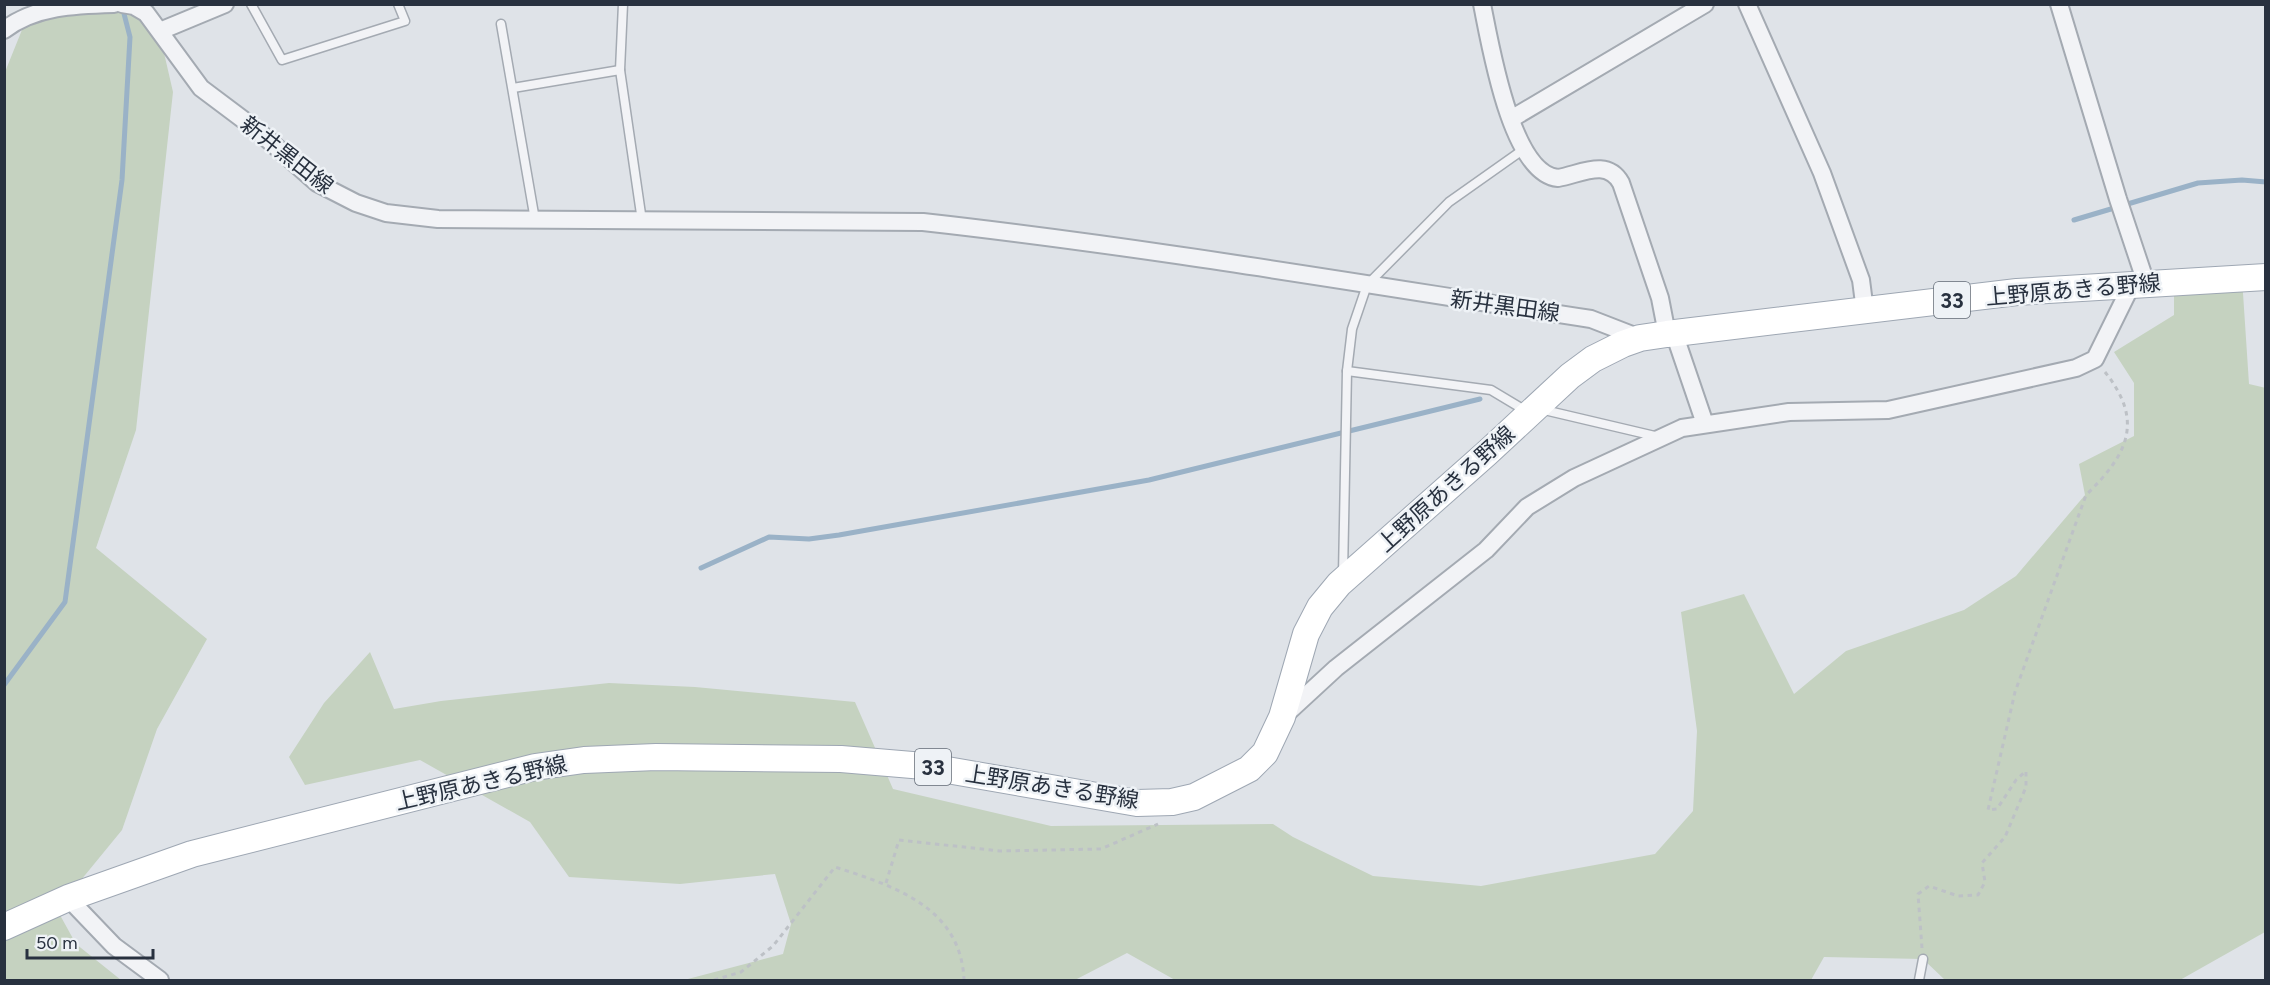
<svg xmlns="http://www.w3.org/2000/svg" width="2270" height="985" viewBox="0 0 2270 985" font-family="Figtree,'Noto Sans JP',sans-serif">
  <style>
    .green { fill: #c5d2c0 }
    .lines { fill: none; stroke-linecap: round; stroke-linejoin: round }
    .stream { stroke: #9ab2c7; stroke-width: 5 }
    .lane-casing { stroke: #a4aab2; stroke-width: 11 }
    .street-casing { stroke: #a4aab2; stroke-width: 20 }
    .primary-casing { stroke: #9ea7b3; stroke-width: 28 }
    .path { stroke: #bdc1c6; stroke-width: 3; stroke-dasharray: 4.5 4.5; stroke-linecap: butt }
    .lane { stroke: #f2f3f6; stroke-width: 8 }
    .street { stroke: #f2f3f6; stroke-width: 16 }
    .primary { stroke: #fff; stroke-width: 26 }
    .labels { text-anchor: middle; dominant-baseline: central; stroke-width: 5; stroke-linejoin: round; paint-order: stroke }
    .shield { fill: #eef2f6; stroke: #636b76; stroke-width: 1.5 }
    .shield-label { font-size: 21px; font-weight: bold; fill: #28313f }
    .street-label { font-size: 22px; fill: #28313f; stroke: #eef2f6 }
  </style>
  <rect width="100%" height="100%" fill="#dfe3e8"/>
  <g class="green">
    <polygon points="32,5 153,5 173,92 136,430 96,548 207,639 157,729 122,830 81,880 50,897 76,944 121,980 5,980 5,72"/>
    <polygon points="2242,278 2249,384 2266,388 2265,932 2180,980 1945,980 1923,959 1824,957 1811,980 1175,980 1127,953 1075,980 684,980 783,954 791,924 775,874 680,884 569,877 530,822 420,760 305,785 289,757 324,703 370,652 394,709 441,701 609,683 695,687 855,702 893,789 1051,826 1273,824 1293,837 1373,876 1481,886 1655,854 1693,811 1697,731 1681,612 1744,594 1794,694 1846,651 1964,610 2016,576 2085,495 2079,464 2134,436 2134,383 2114,352 2174,315 2174,282"/>
  </g>
  <g class="lines">
    <g class="stream">
      <polyline points="2074,220 2198,183 2242,180 2266,182"/>
      <polyline points="701,568 769,537 809,539 839,535 1149,480 1480,399"/>
      <polyline points="4,685 65,602 122,180 130,37 122,6"/>
    </g>
    <defs>
      <g id="lane">
        <polyline points="251,4 282,60 405,21 398,4"/>
        <polyline points="623,4 620,70 642,221"/>
        <polyline points="501,24 535,220"/>
        <polyline points="513,88 620,70"/>
        <polyline points="1347,371 1491,390 1526,411"/>
        <polyline points="1540,409 1659,437"/>
        <polyline points="1343,574 1347,371 1352,329 1367,285 1449,202 1524,149"/>
        <polyline points="1919,980 1923,959"/>
      </g>
      <g id="street">
        <path d="M122 4 134 6 146 13 201 88 257 130 317 183 356 203 386 213 438 219 923 222C1147 247 1369 285 1591 319L1640 338"/>
        <path d="M1482 4C1490 43 1511 174 1558 178 1581 174 1607 158 1621 183L1660 298 1667 334"/>
        <polyline points="1747,4 1822,173 1861,280 1865,311"/>
        <polyline points="2059,4 2118,199 2146,283"/>
        <path d="M4 30C35 6 76 5 114 4"/>
        <polyline points="160,31 225,4"/>
        <polyline points="1511,119 1705,4"/>
        <polyline points="1674,333 1705,424"/>
        <polyline points="1285,715 1336,668 1486,550 1527,507 1574,478 1682,428 1789,412 1888,410 2076,368 2095,359 2132,284"/>
        <polyline points="68,898 114,946 160,980"/>
      </g>
      <polyline id="primary" points="4,927 68,898 192,854 535,767 584,760 656,757 841,759 924,766 1137,803 1172,802 1194,797 1249,769 1265,753 1282,717 1306,634 1320,607 1339,584 1487,453 1570,376 1593,359 1623,344 1640,338 1667,334 2017,292 2266,277"/>
    </defs>
    <use href="#lane" class="lane-casing"/>
    <use href="#street" class="street-casing"/>
    <use href="#primary" class="primary-casing"/>
    <g class="path">
      <polyline points="886,883 899,840 1000,851 1101,849 1158,824"/>
      <path d="M1922 948 1918 894 1929 886 1958 896 1978 895 1985 882 1982 863 2005 837 2026 787V771L2016 780 1997 809 1988 810 2015 692 2086 495C2127 455 2145 422 2105 372"/>
      <path d="M714 980 741 972 773 946 835 867C894 886 961 907 964 980"/>
    </g>
    <use href="#lane" class="lane"/>
    <use href="#street" class="street"/>
    <use href="#primary" class="primary"/>
  </g>
  <g class="labels">
    <g class="shield">
      <rect x="1934" y="282" width="36" height="36" rx="4.5"/>
      <rect x="915" y="749" width="36" height="36" rx="4.5"/>
    </g>
    <g class="shield-label">
      <text x="1952" y="300">33</text>
      <text x="933" y="767">33</text>
    </g>
    <g class="street-label">
      <text transform="translate(287 155) rotate(38)">新井黒田線</text>
      <text transform="translate(2073 290) rotate(-5)">上野原あきる野線</text>
      <text transform="translate(1505 306) rotate(8)">新井黒田線</text>
      <text transform="translate(1446 489) rotate(-42)">上野原あきる野線</text>
      <text transform="translate(481 783) rotate(-13)">上野原あきる野線</text>
      <text transform="translate(1052 787) rotate(9)">上野原あきる野線</text>
    </g>
  </g>
  <rect width="2270" height="985" fill="none" stroke="#28313f" stroke-width="12"/>
  <path d="M27 949v9h126v-9" fill="none" stroke="#28313f" stroke-width="3"/>
  <text x="36" y="949" font-size="18" fill="#28313f" stroke="#eef2f6" stroke-width="4.5" paint-order="stroke">50 m</text>
</svg>
